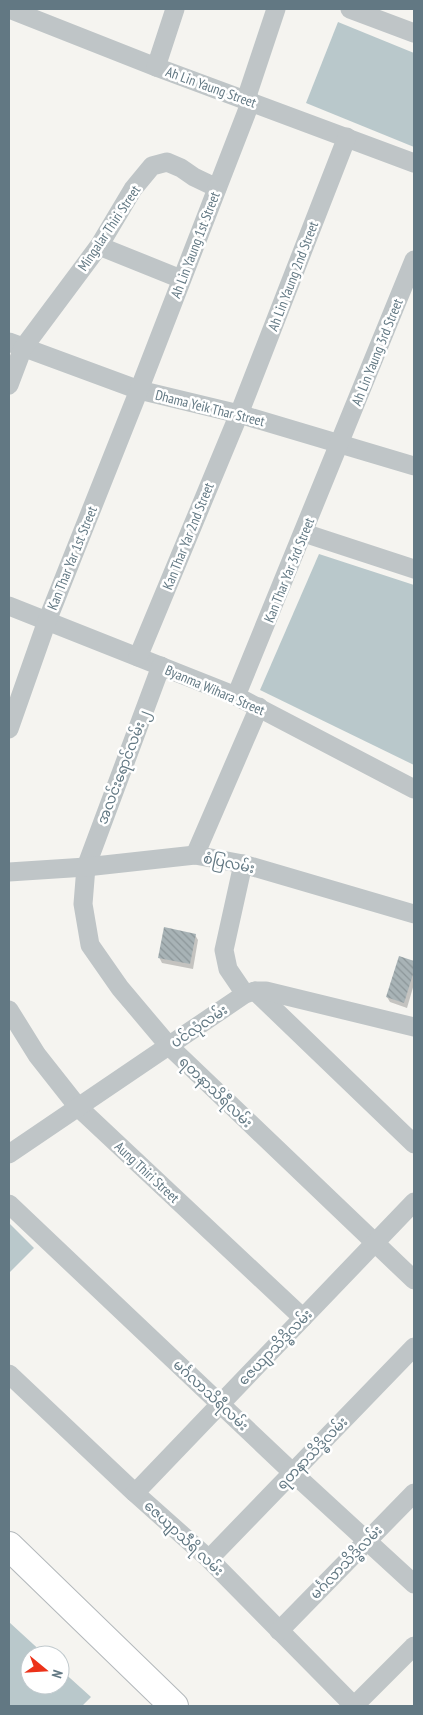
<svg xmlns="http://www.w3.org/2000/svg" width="423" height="1715" viewBox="0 0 423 1715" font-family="'PT Sans Narrow','Noto Sans Myanmar',sans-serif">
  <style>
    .water { fill: #b9c8cb }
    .shadow { fill: #0003 }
    .building { fill: url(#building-back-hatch) }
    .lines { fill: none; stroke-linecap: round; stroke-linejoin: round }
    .primary-casing { stroke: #b3b8bb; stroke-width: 30 }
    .street { stroke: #bfc5c7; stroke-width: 19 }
    .primary { stroke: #fff; stroke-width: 28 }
    .labels { text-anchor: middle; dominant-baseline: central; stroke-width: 5; stroke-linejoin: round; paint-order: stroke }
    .street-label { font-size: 14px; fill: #627883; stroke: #fff }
  </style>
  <defs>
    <pattern id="building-back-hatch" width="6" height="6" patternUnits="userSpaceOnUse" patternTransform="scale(1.25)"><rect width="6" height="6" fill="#a8b3b6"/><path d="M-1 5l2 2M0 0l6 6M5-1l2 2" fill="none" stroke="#8c9699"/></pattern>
  </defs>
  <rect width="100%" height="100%" fill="#f5f4f0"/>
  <g class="water">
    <polygon points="338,22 414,53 414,147 306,103"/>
    <polygon points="319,554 414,585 414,765 260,690"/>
    <polygon points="9,1223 34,1248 9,1273"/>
    <polygon points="9,1622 45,1655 30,1655 30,1685 60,1685 60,1669 91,1697 82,1706 9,1706"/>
  </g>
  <g class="shadow">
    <polygon points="195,935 198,940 193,969 162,963 159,957"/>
    <polygon points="399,958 414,962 414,984 407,1008 390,1002 387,997"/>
  </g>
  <g class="building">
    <polygon points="164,927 196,934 190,964 158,958"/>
    <polygon points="399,956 414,961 414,971 404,1003 386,997"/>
  </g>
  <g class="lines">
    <defs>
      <polyline id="primary" points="9,1546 174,1706"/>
    </defs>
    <use href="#primary" class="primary-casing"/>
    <g class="street">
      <polyline points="9,9 156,67 414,163"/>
      <polyline points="350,9 414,33"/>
      <polyline points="156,67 175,9"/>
      <polyline points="246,99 276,9"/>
      <polyline points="99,246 181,279"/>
      <polyline points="9,342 139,390 239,414 414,466"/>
      <polyline points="9,385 23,348 99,246 133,189 152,166 167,162 181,168 194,177 217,188"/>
      <polyline points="304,533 414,569"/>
      <polyline points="9,606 236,696 414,789"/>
      <polyline points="138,657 239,414 347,137"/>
      <polyline points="161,666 86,867 83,904 90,945 120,988 169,1046 414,1280"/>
      <polyline points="236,696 414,260"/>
      <polyline points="9,729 47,621 139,390 251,101"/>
      <polyline points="195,855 259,707"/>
      <polyline points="243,864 224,950 228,969 245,994"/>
      <polyline points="9,872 86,867 195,855 243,864 414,914"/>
      <polyline points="255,991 414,1144"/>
      <polyline points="9,1010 37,1055 78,1107 303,1318"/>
      <polyline points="9,1154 245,994 255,991 266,991 414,1027"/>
      <polyline points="9,1204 293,1473 414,1584"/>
      <polyline points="9,1374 135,1493 209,1559 354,1706"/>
      <polyline points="135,1493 414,1202"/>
      <polyline points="209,1559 414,1347"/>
      <polyline points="279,1631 414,1493"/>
      <polyline points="354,1706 414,1646"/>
    </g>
    <use href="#primary" class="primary"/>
  </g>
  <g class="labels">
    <g class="street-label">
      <text transform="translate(211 87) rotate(20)">Ah Lin Yaung Street</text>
      <text transform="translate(109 228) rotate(-56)">Mingalar Thiri Street</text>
      <text transform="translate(195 245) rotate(-69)">Ah Lin Yaung 1st Street</text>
      <text transform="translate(293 276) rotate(-69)">Ah Lin Yaung 2nd Street</text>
      <text transform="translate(377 352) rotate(-68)">Ah Lin Yaung 3rd Street</text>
      <text transform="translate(210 408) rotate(14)">Dhama Yeik Thar Street</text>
      <text transform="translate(188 536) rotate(-68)">Kan Thar Yar 2nd Street</text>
      <text transform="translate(72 558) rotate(-68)">Kan Thar Yar 1st Street</text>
      <text transform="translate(289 570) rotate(-68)">Kan Thar Yar 3rd Street</text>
      <text transform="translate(215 690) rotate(23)">Byanma Wihara Street</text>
      <text transform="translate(123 767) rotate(-69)">အလင်းရောင်လမ်း ၂</text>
      <text transform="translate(229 863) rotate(12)">စံပြလမ်း</text>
      <text transform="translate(199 1026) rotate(-34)">ပင်လုံလမ်း</text>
      <text transform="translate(216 1092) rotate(44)">ရတနာသိရီလမ်း</text>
      <text transform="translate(147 1172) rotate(43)">Aung Thiri Street</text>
      <text transform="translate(275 1347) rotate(-46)">ဇေယျာသိဒ္ဓိလမ်း</text>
      <text transform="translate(211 1395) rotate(43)">မင်္ဂလာသိရီလမ်း</text>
      <text transform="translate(312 1453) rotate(-46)">ရတနာသိဒ္ဓိလမ်း</text>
      <text transform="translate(184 1538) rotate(43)">ဇေယျာသီရိ လမ်း</text>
      <text transform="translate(346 1562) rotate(-46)">မင်္ဂလာသိဒ္ဓိလမ်း</text>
    </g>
  </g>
  <rect width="423" height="1715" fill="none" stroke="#627883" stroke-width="20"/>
  <g transform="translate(45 1670) rotate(108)"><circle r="24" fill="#ffffff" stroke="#c0c9cd"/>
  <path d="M0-4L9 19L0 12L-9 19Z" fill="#ec3219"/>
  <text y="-8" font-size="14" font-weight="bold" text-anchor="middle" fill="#627883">N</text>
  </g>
</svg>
